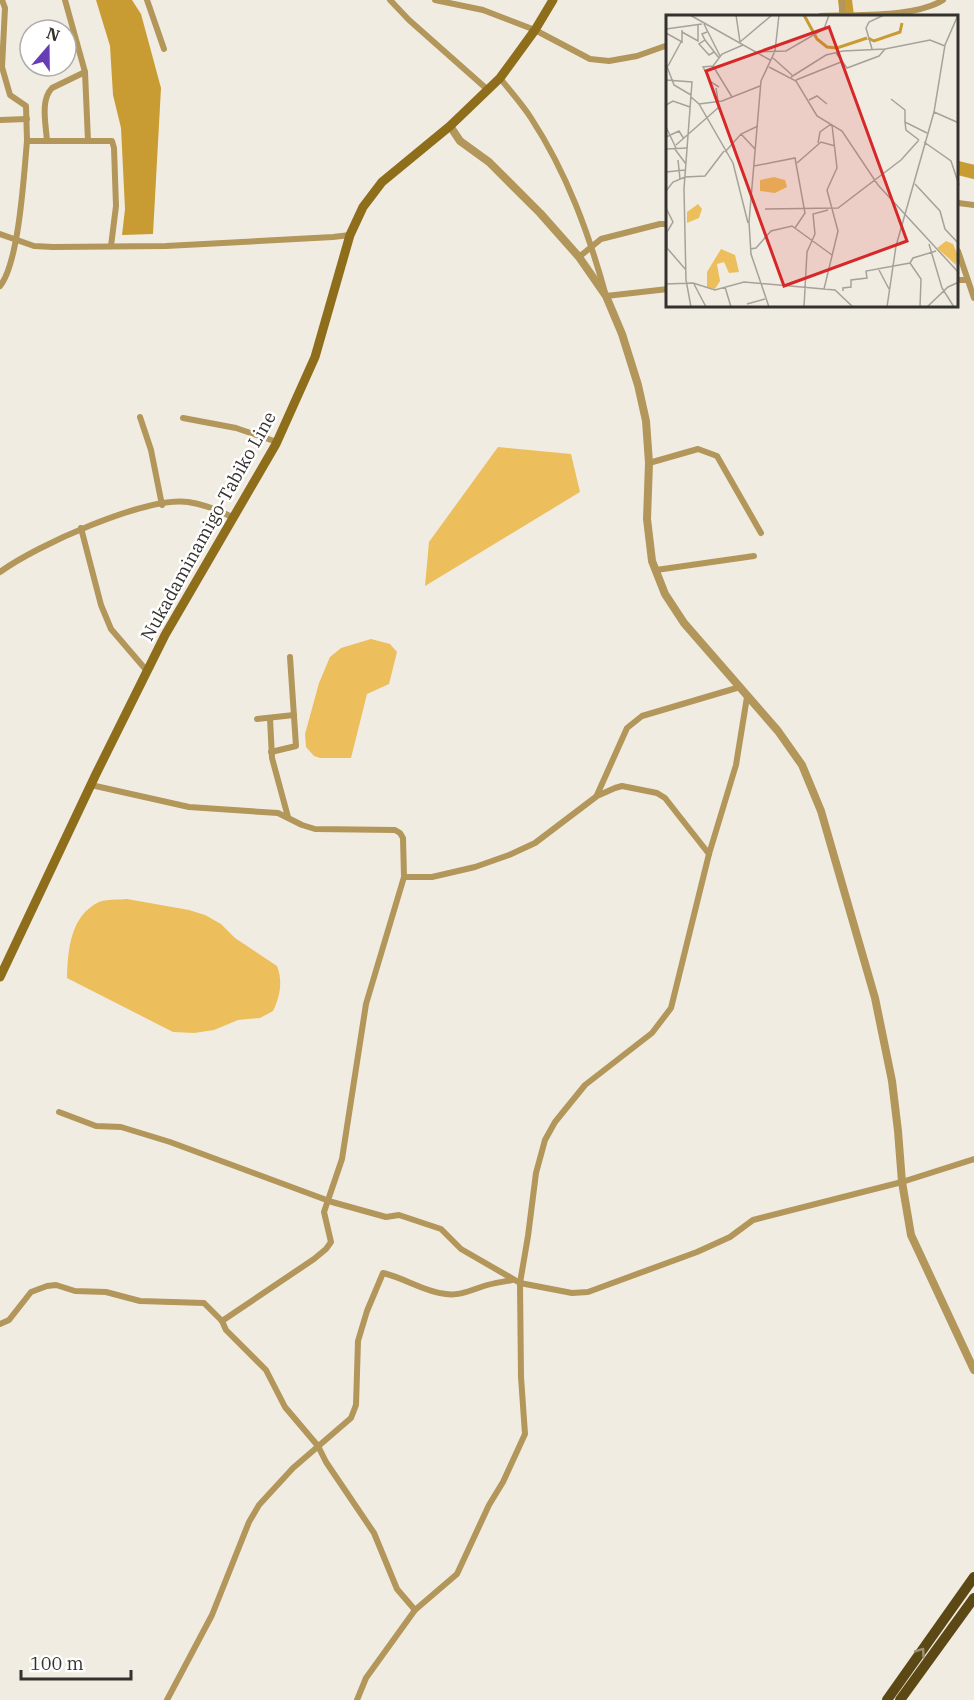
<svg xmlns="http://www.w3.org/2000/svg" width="974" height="1700" viewBox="0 0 974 1700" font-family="'IBM Plex Serif',serif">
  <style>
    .green { fill: #ecbe5c }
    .water { fill: #c99c33 }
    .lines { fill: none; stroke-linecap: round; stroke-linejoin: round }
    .river { stroke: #c99c33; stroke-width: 14 }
    .minor { stroke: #b2965a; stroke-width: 6 }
    .tertiary { stroke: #b2965a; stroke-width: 8 }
    .secondary { stroke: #8e6d1b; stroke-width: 9 }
    .trunk { stroke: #5c4815; stroke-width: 10 }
    .oneway { stroke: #9d9173 }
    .labels { text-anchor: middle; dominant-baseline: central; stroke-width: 5; stroke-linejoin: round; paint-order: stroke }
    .street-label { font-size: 18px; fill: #34322f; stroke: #fff }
    .inset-river { fill: none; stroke: #c99c33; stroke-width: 3 }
    .inset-road { fill: none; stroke: #a5a29a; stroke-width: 1.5 }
    .view { fill: #d62828; fill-opacity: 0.15; stroke: #d62828; stroke-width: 3 }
    .inset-edge { fill: none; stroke: #34322f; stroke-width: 3 }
  </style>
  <rect width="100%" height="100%" fill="#f1ece2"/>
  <g class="green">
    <polygon points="498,447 571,454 580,492 425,586 429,542"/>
    <polygon points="371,639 390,644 397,652 389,684 367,694 351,758 320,758 314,756 306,747 305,734 319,683 330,657 341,648"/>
    <path d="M127 899 189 910 205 915 221 924 235 938 277 966C283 981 280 997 273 1011L260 1018 238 1020 214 1030 194 1033 173 1032 67 978C68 950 70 916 99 902 106 899 118 900 127 899Z"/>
  </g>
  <polygon class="water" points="96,0 132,0 141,14 161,88 153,234 122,235 125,209 121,128 113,95 110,46"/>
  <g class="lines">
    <g class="river">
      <polyline points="845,0 847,16"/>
      <polyline points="958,168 974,172"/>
    </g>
    <g class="minor">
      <polyline points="2,0 5,8 2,67 10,95 26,106 27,141 112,141 114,148 116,206 111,246"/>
      <polyline points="65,0 85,72 88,141"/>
      <polyline points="147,0 164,49"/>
      <polyline points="390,0 409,20 488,90"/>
      <polyline points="435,0 483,10 535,30 590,59 609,61 637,56 668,45"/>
      <polyline points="842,15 842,0"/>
      <path d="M821 16C855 14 915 18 943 0"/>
      <path d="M500 78C510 91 522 104 531 118 567 173 589 234 606 296L668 289"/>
      <polyline points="0,120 27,119"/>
      <path d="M47 141C46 125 40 100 52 88L85 72"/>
      <polyline points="958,203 974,205"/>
      <polyline points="0,234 34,246 53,247 166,246 333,237 350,235"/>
      <polyline points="958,251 974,298"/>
      <polyline points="579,257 601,239 660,224 668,224"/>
      <polyline points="958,280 967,280"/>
      <path d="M0 286C19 263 24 174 27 141"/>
      <polyline points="140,417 151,450 162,505"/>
      <polyline points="183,418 236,428 277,442"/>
      <polyline points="649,463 698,449 717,456 761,533"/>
      <polyline points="81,528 101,605 111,629 147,671"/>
      <polyline points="656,570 754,556"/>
      <path d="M0 572C37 545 144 497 188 502 202 504 220 511 232 517"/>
      <polyline points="270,718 272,758 288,817"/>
      <polyline points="257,719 294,715"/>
      <polyline points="271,752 296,746 290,657"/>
      <polyline points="91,785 189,807 278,813 302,825 315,829 395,830 400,833 403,838 404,877 366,1004 342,1159 324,1212 331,1242 326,1249 314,1259 222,1321"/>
      <polyline points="597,795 627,728 642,716 740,687"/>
      <polyline points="404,877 432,877 475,867 509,855 535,843 597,796 615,788 622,786 657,793 665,798 709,854"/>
      <polyline points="59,1112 96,1126 121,1127 170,1142 332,1202 386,1217 399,1215 441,1229 461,1249 520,1283 572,1293 588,1292 697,1252 730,1237 753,1220 902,1182 974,1159"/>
      <polyline points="0,1324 9,1320 31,1292 47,1286 56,1285 75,1291 106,1292 140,1301 204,1303 222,1321 226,1330 266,1370 285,1407 318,1446 326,1462 374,1533 397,1589 415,1610"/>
      <path d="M167 1700 212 1615 249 1522 259 1505 293 1468 351 1418 356 1405 358 1341 367 1311 383 1273C405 1278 424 1292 446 1294 460 1296 471 1290 484 1286 493 1283 503 1282 512 1280"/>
      <polyline points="357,1700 366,1678 415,1610 457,1574 489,1505 503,1482 525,1434 521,1377 520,1283 528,1236 536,1173 545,1140 555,1122 585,1085 652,1033 671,1008 709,854 736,765 747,697"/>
    </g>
    <polyline class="tertiary" points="450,126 460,141 489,162 540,213 579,257 606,296 622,334 638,385 646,421 649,463 647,519 652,561 665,594 684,623 778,731 802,765 821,811 875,998 892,1081 898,1131 902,1182 911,1235 974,1370"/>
    <polyline class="secondary" points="0,977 96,774 165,635 276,444 315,357 350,235 363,207 382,182 450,126 500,78 535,30 553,0"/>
    <g class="trunk">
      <polyline points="887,1700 974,1577"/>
      <polyline points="900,1700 974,1598"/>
    </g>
  </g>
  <defs><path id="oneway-chevron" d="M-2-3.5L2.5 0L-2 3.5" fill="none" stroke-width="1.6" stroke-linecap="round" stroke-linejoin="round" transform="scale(1.5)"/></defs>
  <use class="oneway" href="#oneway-chevron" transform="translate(921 1652) rotate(-55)"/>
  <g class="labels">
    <g class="street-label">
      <text transform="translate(208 526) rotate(-61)">Nukadaminamigo-Tabiko Line</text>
    </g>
  </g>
  <g transform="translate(666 15)">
    <rect width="292" height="292" fill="#f1ece2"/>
    <path d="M108 162 119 165 121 172 109 178 94 176V165ZM32 189 36 194 33 203 21 208V197ZM280 226 287 229 292 240 290 250 271 233ZM55 234 69 240 73 257 63 258 58 247 51 249 54 266 49 274 41 272V257Z" fill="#ecbe5c"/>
    <path class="inset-river" d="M138 0 151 24 161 32 171 33 201 23M202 23 208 26 234 17 236 8"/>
    <path class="inset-road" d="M24 0 104 45M70 0 74 27M38 9 54 41M0 14 36 9M16 17 32 26V10M41 17 36 19 39 25 53 43M0 18 16 27V15M39 25 33 29 43 40 48 37M74 27 106 0M206 34 200 13 203 7 218 0M89 37 120 36 158 14 163 0M170 38 181 53 213 41 219 34M107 43 126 60M0 49 8 70 25 80M2 51 15 27M47 51 66 82M47 51 56 39 77 30M47 51 37 52 45 67 53 72M103 52 130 66 151 101 176 116 212 170 293 258M125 62 160 40 177 36 219 34 264 25 279 31M0 65 26 67 18 174 20 265 25 292M130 65 175 47M25 82 33 89 67 148 82 208M225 84 239 95V107M143 85 151 81 161 89M33 89 56 86 94 71M0 90 7 86 24 92M268 97 293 108M0 112 10 133M75 119 89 134M0 122 13 116 18 124M253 125 240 115 239 107 261 118M258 127 285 146 293 170M152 128 154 117 165 109M10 130 53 92 50 73M8 133 20 149M0 134 22 133M59 137 75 119 92 111M12 145 14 164M131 148 155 127 169 131M88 151 129 143 139 198 129 213M0 157 19 155M249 169 274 196 279 214 293 229M0 176 7 167 19 162 39 161 58 136M0 193 7 207 1 217V233M99 194 172 193 235 145 253 125M263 229 276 273 288 292M1 233 20 255M84 234 90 233 105 216 126 211 166 240M244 248 255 264 254 292M212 253 223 274M0 269 27 268 49 275 78 267 169 275 187 292M28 269 40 292M59 272 65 292M158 274 172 216 161 175 171 153 166 110M177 276V273L185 272V265L201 263 200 256 244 248 247 243 270 236M81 289 99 284M103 292 85 239 83 207 95 66 109 36 113 0M138 292 141 237 149 219 147 199 162 195M221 292 230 231 268 97 279 30 292 0M261 292 282 272 293 267"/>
    <path class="view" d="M163 12 241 226 118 271 40 56Z"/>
    <rect width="292" height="292" class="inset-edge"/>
  </g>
  <g transform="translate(48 48) rotate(20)"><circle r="28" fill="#ffffff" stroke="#aeadac" stroke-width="1.5"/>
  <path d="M0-4.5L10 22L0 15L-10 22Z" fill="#673db5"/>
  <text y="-9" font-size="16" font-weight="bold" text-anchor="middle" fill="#34322f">N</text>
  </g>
  <path d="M21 1670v9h110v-9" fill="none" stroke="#34322f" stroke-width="3"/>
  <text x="30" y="1670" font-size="18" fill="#34322f" stroke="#ffffff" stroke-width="4.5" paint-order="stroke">100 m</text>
</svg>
